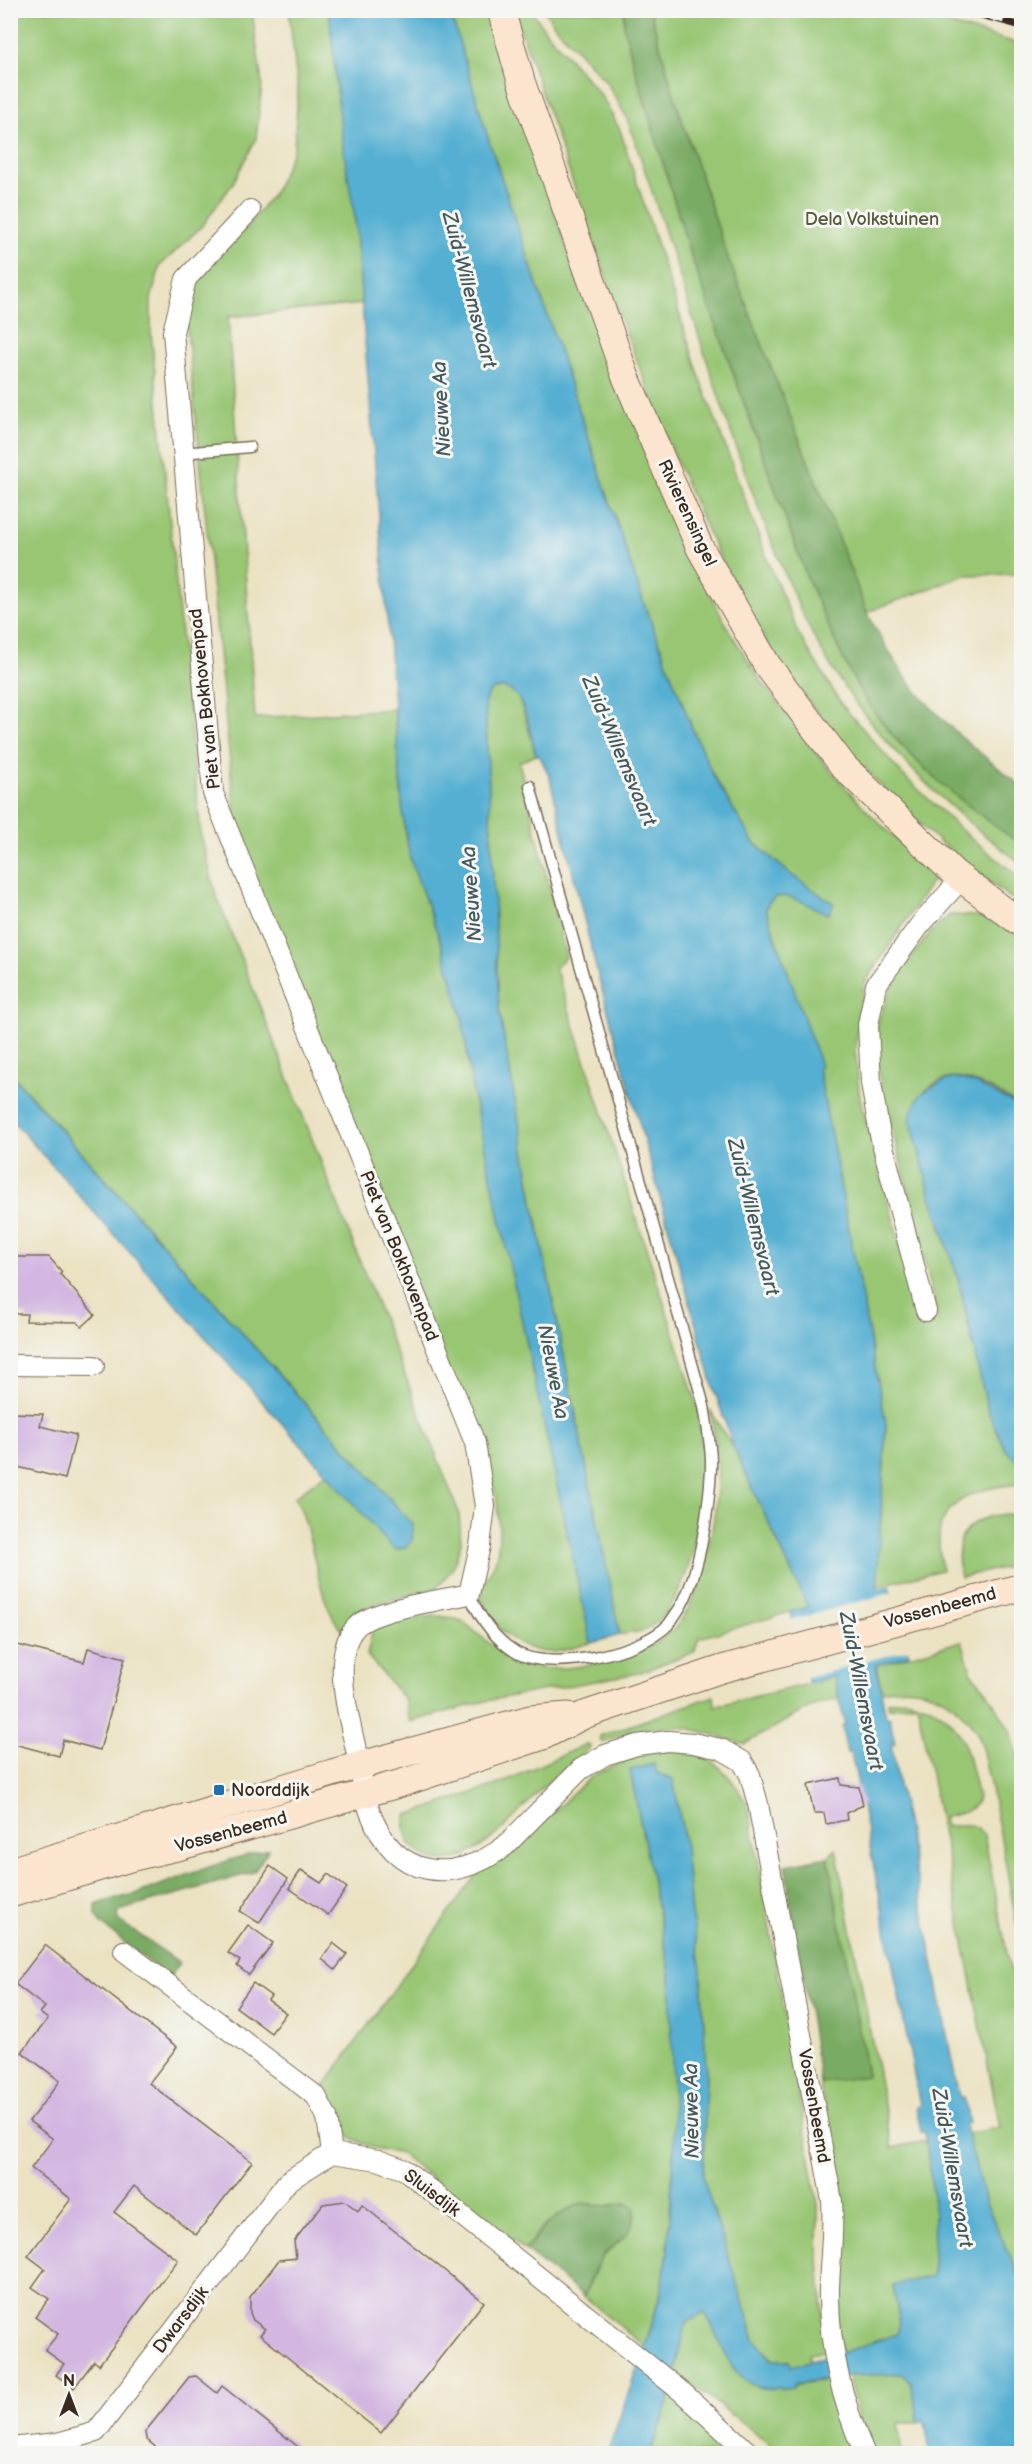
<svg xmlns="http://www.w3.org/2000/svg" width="1032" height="2464" viewBox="0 0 1032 2464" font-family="'Balsamiq Sans',sans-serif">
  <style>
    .green { fill: #98c673; stroke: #6a7848; stroke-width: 1.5 }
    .forest { fill: #7aab65; stroke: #5a6a42; stroke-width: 1.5 }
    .water { fill: #54afd2; stroke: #486c78; stroke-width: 1.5 }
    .pier { fill: #ebe2c2 }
    .building { fill: #d3b7e1 }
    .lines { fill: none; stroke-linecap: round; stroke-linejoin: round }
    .service-casing { stroke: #796a57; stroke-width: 13 }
    .minor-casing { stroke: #796a57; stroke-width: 22 }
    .secondary-casing { stroke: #796a57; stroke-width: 29 }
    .service { stroke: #fff; stroke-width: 10 }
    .minor { stroke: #fff; stroke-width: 20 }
    .secondary { stroke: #fce5cf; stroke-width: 27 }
    .rail-casing { stroke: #3b2a1e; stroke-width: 7 }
    .rail { stroke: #f6f6f2; stroke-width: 4.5; stroke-dasharray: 14; stroke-linecap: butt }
    .poi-dot { fill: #1f6fb2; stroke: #f6f6f2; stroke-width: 2 }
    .labels { text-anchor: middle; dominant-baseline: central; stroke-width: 6; stroke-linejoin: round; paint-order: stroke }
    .park-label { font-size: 18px; fill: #575938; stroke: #f6f6f2 }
    .street-label { font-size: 18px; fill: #3b2a1e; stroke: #f6f6f2 }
    .poi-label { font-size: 18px; fill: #3b2a1e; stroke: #f6f6f2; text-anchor: start }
    .water-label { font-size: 20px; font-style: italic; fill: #44595d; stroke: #f6f6f2 }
  </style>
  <rect width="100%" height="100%" fill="#f6f6f2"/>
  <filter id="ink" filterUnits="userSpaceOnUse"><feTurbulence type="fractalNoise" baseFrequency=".0167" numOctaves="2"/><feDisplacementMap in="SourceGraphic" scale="12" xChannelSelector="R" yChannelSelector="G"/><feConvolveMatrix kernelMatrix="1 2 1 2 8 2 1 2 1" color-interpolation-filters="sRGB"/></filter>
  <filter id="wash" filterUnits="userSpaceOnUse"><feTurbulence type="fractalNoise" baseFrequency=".008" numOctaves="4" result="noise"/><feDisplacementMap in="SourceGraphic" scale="24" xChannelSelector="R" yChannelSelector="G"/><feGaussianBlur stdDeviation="1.35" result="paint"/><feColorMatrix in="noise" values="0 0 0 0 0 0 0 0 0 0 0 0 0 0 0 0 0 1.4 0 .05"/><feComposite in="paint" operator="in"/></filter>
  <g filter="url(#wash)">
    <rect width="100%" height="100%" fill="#ebe2c2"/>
    <g class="green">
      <path d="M10 11H252L262 84 256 139 233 183 203 225 160 266 151 299V332L201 835 215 892 459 1513 461 1543 453 1568 437 1588 372 1605 354 1613 342 1630C315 1601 316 1536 295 1497L326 1473 396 1550 405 1547 412 1541 413 1525 11 1073Z"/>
      <path d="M289 11H329L343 147 355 218 362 304 228 317 255 718 394 709 403 815 410 858 443 948 462 1017 473 1093 591 1643C578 1646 564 1652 551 1652 524 1654 479 1621 482 1591 483 1581 492 1571 495 1562 502 1541 498 1515 496 1494L237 834 185 310 187 285 242 233 275 191 294 148 298 92Z"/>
      <path d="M450 11H489L585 302 697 569 730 632 759 678 826 766 871 815 928 869 934 878 864 984 855 1051 860 1099 913 1291 918 1323 938 1319 910 1196 881 1088 875 1045 878 1022 890 988 901 970 933 929 950 915 978 916 1000 925 1021 939V1107C1004 1096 978 1079 956 1078 933 1077 915 1097 910 1119L931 1196 958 1278 988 1411 1015 1460 1021 1465V1484C992 1486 950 1493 940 1528 937 1540 940 1557 942 1570L877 1586 886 1424 818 1067 820 1066 766 910C772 880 811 907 827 914L833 904 789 873 753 842 714 777 692 728 645 607 489 141Z"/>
      <path d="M514 11H532L545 30 602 97 620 130 699 375 767 559 799 635 842 705 903 775 958 827 1021 879V905C909 828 802 713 737 591 689 499 652 402 616 305 581 207 547 109 514 11Z"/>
      <path d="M545 11H624V27L633 62 689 250 807 578C827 623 846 672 875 713 913 765 969 808 1021 844V863C941 805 864 729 816 641 792 596 774 547 755 499 707 373 672 243 626 116L607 83 555 26Z"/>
      <polygon points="650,11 901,11 1021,44 1021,574 966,575 867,612 728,258 677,105"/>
      <path d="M498 687H508L519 697 536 755 519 762 566 957 555 967 699 1411C701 1429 704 1449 704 1467 702 1514 692 1602 647 1629 640 1633 628 1633 620 1635L533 1201 499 1010 485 702 490 691Z"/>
      <path d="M710 1410 734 1449 808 1607 699 1638 694 1652 638 1673 486 1701 410 1722 404 1699 367 1655 373 1628C403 1621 435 1609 464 1622 513 1665 534 1678 600 1662 626 1656 654 1650 674 1629 705 1595 717 1515 718 1469 719 1450 713 1429 710 1410Z"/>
      <path d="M1005 1514 1021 1516V1564L961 1577C952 1539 965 1518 1005 1514Z"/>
      <path d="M962 1641 971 1672 987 1692 1011 1732 1022 1771 1021 1950C1011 1892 1001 1833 988 1775 984 1762 983 1741 976 1731 953 1696 922 1682 882 1691L876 1665Z"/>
      <path d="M834 1676 839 1698 808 1708 745 1744C726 1740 706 1731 686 1728 658 1724 630 1731 604 1742L600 1740V1736L714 1696 715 1706 808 1684Z"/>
      <path d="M904 1699C964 1709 966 1748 978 1798 973 1814 957 1813 943 1818L946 1827C962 1825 975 1820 984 1836L1021 2024V2281L986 2203 967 2134 1000 2127 917 1703 889 1708 888 1702Z"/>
      <path d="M586 1744 590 1745 589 1749C573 1760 557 1773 543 1787 515 1815 457 1891 414 1848 406 1841 402 1824 407 1815L499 1784Z"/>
      <path d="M668 1750C713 1753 730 1771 749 1809L818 2205V2246L826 2351 809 2354 810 2362 790 2367 789 2361 773 2360 755 2340 703 2178 706 2070 701 1970 691 1912 684 1838 673 1779 657 1773 630 1770 670 1971 674 2063V2141L668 2252 661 2291 645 2347 584 2296 601 2258 620 2241 625 2203 606 2206 581 2203 542 2227 525 2250 401 2154 371 2147 350 2137 339 2124 334 2102 320 2092 478 1872 536 1828 592 1776 640 1754Z"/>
      <polygon points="836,1849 892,2148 926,2141 934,2203 933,2276 893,2285 900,2323 897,2334 841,2353 836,2312 841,2203 820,2083 867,2075 828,1857"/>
      <path d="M704 2312C721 2335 726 2375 757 2387 767 2390 783 2388 794 2387V2385L833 2379 858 2453H782L674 2371 687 2321Z"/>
      <path d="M898 2373C917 2378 916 2406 919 2423H898L902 2453H874L863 2438 848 2376Z"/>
      <polygon points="669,2394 739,2450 736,2454 650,2454 665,2414"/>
    </g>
    <g class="forest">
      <path d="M624 11H650L677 105 728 258 867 612C879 636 892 658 907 679 938 721 981 754 1021 786V844C967 807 914 766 875 713 846 672 827 623 807 578L689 250 633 62 624 27Z"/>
      <path d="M269 1849 254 1872 119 1911 118 1920 180 1963 169 1978 100 1923 96 1916V1905C108 1899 123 1898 136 1894 180 1878 223 1860 269 1849Z"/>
      <polygon points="828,1857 867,2076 820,2083 785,1865"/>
      <path d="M581 2203 606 2206 626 2203 635 2208C635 2237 618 2239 602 2257 594 2267 589 2284 584 2296L525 2250C541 2228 556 2214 581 2203Z"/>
    </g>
    <g class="water">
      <path d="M329 11H450L489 141 645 607 692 728 714 777 753 842 789 873 834 904 828 914C812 907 772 880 766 910L821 1066 818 1067 886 1424 877 1586 878 1589 889 1586 909 1655 876 1665 886 1717 890 1718 895 1744 891 1745 893 1754 959 2097H964L969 2123 965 2124 967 2134 986 2203 1021 2281V2453H930L925 2422 919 2423 911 2382 902 2374 848 2376 794 2384V2387C783 2388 768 2390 757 2387 726 2376 721 2335 704 2312L687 2321 665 2414 650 2453H607L651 2330 661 2291 668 2252 674 2141 670 1971 630 1770 654 1764 657 1773 673 1779 684 1839 691 1912 701 1970 706 2070 703 2178 755 2340 772 2360 789 2361 791 2366 841 2353 897 2334 900 2323 893 2285 933 2276 934 2203 925 2132H921L916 2106 920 2105 857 1780 851 1753H847L842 1727 845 1725 834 1676 809 1684 790 1612 808 1607 734 1449 713 1386 597 972 549 775 539 755H536C529 731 524 674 490 691L485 702 499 1010 533 1201 620 1635 591 1643 473 1093 462 1017 443 948 410 858 403 815 355 218 343 147Z"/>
      <polygon points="10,1073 413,1525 412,1541 405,1547 396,1550 390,1545 11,1119"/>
      <path d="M955 1078 975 1083 1021 1107V1465L1005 1449 988 1411 958 1278 931 1196 910 1119C915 1093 931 1084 955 1078Z"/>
    </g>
    <polygon class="pier" points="894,1592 910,1649 804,1679 789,1621"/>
    <g id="blocks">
      <g class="building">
        <polygon points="14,1257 49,1257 62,1272 60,1274 95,1315 82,1327 77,1322 26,1321 27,1314 13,1314"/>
        <polygon points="10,1413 43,1414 40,1426 76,1435 65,1479 10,1465"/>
        <polygon points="10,1643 84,1662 88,1648 125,1658 100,1750 63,1740 59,1756 10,1743"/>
        <polygon points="840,1778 841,1785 859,1787 863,1805 846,1813 847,1820 826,1824 824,1813 814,1813 808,1785"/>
        <polygon points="270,1866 288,1879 259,1923 240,1911"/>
        <polygon points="301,1870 321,1883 328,1874 347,1888 328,1915 289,1888"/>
        <polygon points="248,1925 273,1943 249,1975 237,1966 240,1961 228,1953"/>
        <polygon points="333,1943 347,1954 335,1970 322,1959"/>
        <polygon points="45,1945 177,2047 149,2083 252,2162 196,2235 134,2186 114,2212 178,2260 99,2365 94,2361 74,2388 56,2375 64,2364 45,2350 58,2334 35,2317 49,2299 32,2287 45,2269 28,2256 71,2199 31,2168 53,2139 29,2121 60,2081 22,2052 48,2019 40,2013 45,2007 15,1984"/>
        <polygon points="253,1983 271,1996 268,2000 286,2013 271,2033 236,2007"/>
        <polygon points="345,2201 358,2211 362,2205 484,2302 381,2433 260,2335 265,2329 253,2320 250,2313 250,2297 279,2260 296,2258 294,2241 323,2204"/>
        <polygon points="196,2376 217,2393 222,2386 307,2454 164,2454 146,2439 145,2432 189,2377"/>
      </g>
    </g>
  </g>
  <g filter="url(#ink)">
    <use href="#blocks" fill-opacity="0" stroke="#796a57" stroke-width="1.5"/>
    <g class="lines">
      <defs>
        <g id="service">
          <polyline points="182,453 250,447"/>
          <path d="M469 1594C479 1616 495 1640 517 1653 552 1672 641 1653 668 1625 672 1620 677 1612 681 1606 700 1572 709 1508 711 1469 712 1449 707 1426 704 1406L530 786"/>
        </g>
        <g id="minor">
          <path d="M250 210 186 279 173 332 213 793 475 1443 485 1506 480 1546 469 1594C443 1600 373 1609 356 1627 330 1654 349 1717 356 1750 361 1770 363 1792 370 1812 394 1878 452 1886 505 1846L581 1769 605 1755 637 1745 668 1741 693 1743 721 1749 742 1761 750 1775 758 1804 832 2201C834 2230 830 2259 829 2288 828 2344 842 2403 865 2454"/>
          <polyline points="926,1311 880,1135 871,1083 868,1025 876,985 920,925 961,879"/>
          <polyline points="10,1365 94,1366"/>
          <polyline points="124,1951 316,2096 327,2117 332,2153 378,2160 405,2170 682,2392 750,2454"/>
          <polyline points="10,2448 57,2443 96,2432 288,2181 332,2153"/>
        </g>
        <g id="secondary">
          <polyline points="501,10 521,81 625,375 700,548 767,665 844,767 954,873 1022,924"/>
          <polyline points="10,1871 332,1773 530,1719 568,1716"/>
          <polyline points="10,1894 133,1857 181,1846 405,1782 543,1736 584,1715 722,1669 1022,1587"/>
        </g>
      </defs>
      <use href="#service" class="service-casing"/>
      <use href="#minor" class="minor-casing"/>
      <use href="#secondary" class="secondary-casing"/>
      <use href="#service" class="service"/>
      <use href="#minor" class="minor"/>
      <use href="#secondary" class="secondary"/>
      <defs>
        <g id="rail">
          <polyline points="963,10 1022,26"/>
          <polyline points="1010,10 1022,14"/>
        </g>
      </defs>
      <use href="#rail" class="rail-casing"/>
      <use href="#rail" class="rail"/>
    </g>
  </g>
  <rect class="poi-dot" x="213" y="1784" width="12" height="12" rx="3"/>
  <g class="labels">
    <g class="park-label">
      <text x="872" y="219">Dela Volkstuinen</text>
    </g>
    <g class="street-label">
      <text transform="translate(687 513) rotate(65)">Rivierensingel</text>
      <text transform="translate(205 699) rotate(-96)">Piet van Bokhovenpad</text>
      <text transform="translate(399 1256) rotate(68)">Piet van Bokhovenpad</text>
      <text transform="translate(940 1608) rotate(-15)">Vossenbeemd</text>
      <text transform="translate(231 1832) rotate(-15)">Vossenbeemd</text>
      <text transform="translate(814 2106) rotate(80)">Vossenbeemd</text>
      <text transform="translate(432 2193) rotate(37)">Sluisdijk</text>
      <text transform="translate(181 2320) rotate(-53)">Dwarsdijk</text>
    </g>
    <g class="poi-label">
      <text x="231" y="1790">Noorddijk</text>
    </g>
    <g class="water-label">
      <text transform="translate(469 290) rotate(75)">Zuid-Willemsvaart</text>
      <text transform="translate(442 409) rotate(-93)">Nieuwe Aa</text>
      <text transform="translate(619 751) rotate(67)">Zuid-Willemsvaart</text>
      <text transform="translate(472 894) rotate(-94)">Nieuwe Aa</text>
      <text transform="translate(753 1217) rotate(76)">Zuid-Willemsvaart</text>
      <text transform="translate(553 1372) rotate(79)">Nieuwe Aa</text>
      <text transform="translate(861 1691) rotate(79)">Zuid-Willemsvaart</text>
      <text transform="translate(692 2111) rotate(-91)">Nieuwe Aa</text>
      <text transform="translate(952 2168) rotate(80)">Zuid-Willemsvaart</text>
    </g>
  </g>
  <rect width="1032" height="2464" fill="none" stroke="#f6f6f2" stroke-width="36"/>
  <g transform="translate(69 2395)" stroke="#f6f6f2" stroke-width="4.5" paint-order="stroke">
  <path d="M0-4.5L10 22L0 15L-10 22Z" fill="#3b2a1e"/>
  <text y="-9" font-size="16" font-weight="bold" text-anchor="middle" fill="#3b2a1e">N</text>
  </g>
</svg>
